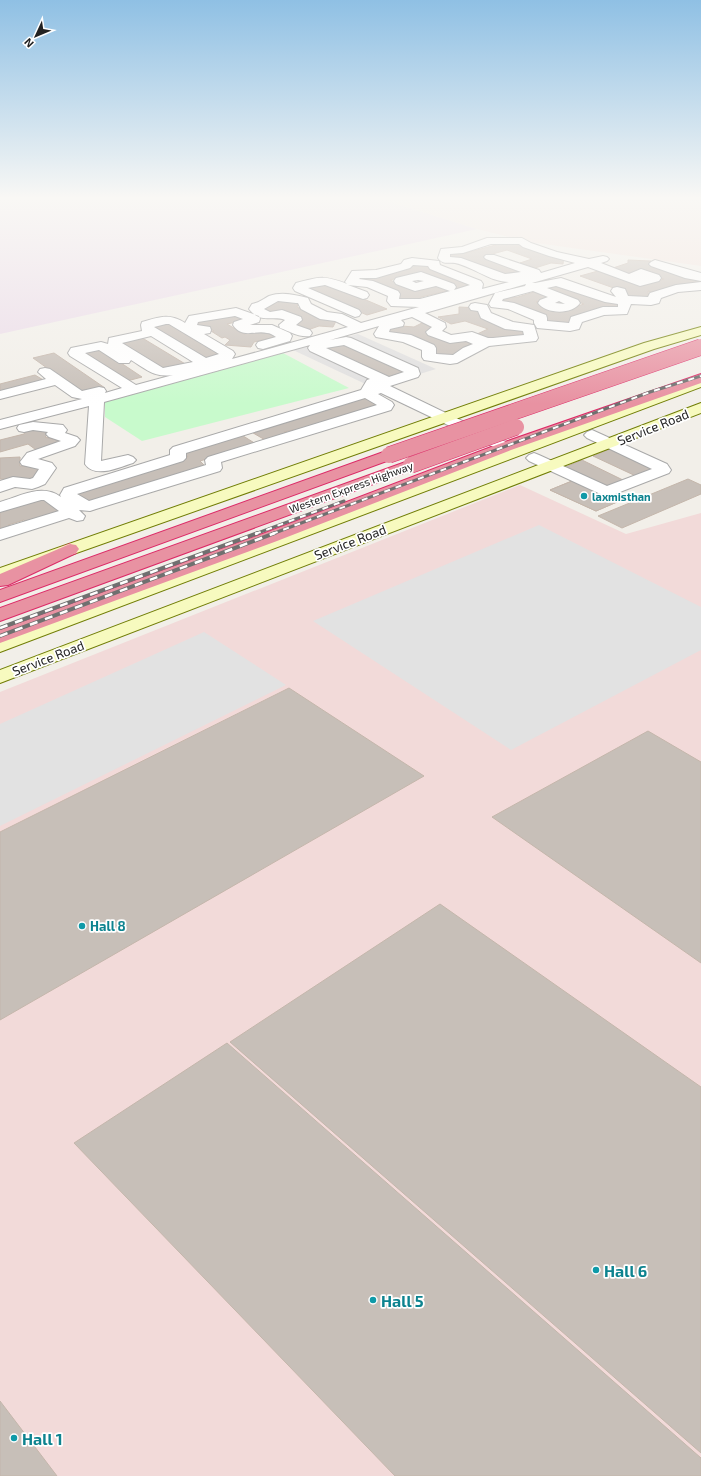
<svg xmlns="http://www.w3.org/2000/svg" width="701" height="1476" viewBox="0 0 701 1476" font-family="'Exo 2',sans-serif">
  <style>
    .residential { fill: #e0dfdf }
    .commercial { fill: #f2dad9 }
    .industrial { fill: #ebdbe8 }
    .military { fill: #f3e3dd }
    .park { fill: #c8facc }
    .parking { fill: #e2e2e2 }
    .building { fill: #c7bfb8; stroke: #c4b6ab }
    .lines { fill: none; stroke-linecap: round; stroke-linejoin: round }
    .street-casing { stroke: #a9a9a9; stroke-width: 2 }
    .secondary-casing { stroke: #707d05; stroke-width: 2 }
    .highway-casing { stroke: #dc2a67; stroke-width: 2 }
    .street { fill: #fff; fill-rule: evenodd }
    .secondary { fill: #f7fabf; fill-rule: evenodd }
    .highway { fill: #e892a2; fill-rule: evenodd }
    .rail-far1-casing { stroke: #707070; stroke-width: 3 }
    .rail-casing { stroke: #707070; stroke-width: 4 }
    .rail-far1 { stroke: #fff; stroke-width: 2; stroke-dasharray: 6; stroke-linecap: butt }
    .rail { stroke: #fff; stroke-width: 2.5; stroke-dasharray: 8; stroke-linecap: butt }
    .highway-bridge-casing { stroke: #dc2a67; stroke-width: 17; stroke-linecap: butt }
    .highway-bridge { stroke: #e892a2; stroke-width: 16 }
    .culture-dot { fill: #0f9aa8; stroke: #fff; stroke-width: 1.5 }
    .labels { text-anchor: middle; dominant-baseline: central; stroke-width: 3.5; stroke-linejoin: round; paint-order: stroke }
    .far-street-label { font-size: 11px; fill: #222; stroke: #fff }
    .far-culture-label { font-size: 11px; font-weight: bold; fill: #0d838f; stroke: #fff; text-anchor: start }
    .street-label { font-size: 13px; fill: #222; stroke: #fff }
    .culture-label { font-size: 13px; font-weight: bold; fill: #0d838f; stroke: #fff; text-anchor: start }
    .near-culture-label { font-size: 16px; font-weight: bold; fill: #0d838f; stroke: #fff; text-anchor: start }
  </style>
  <rect width="100%" height="100%" fill="#f2efe9"/>
  <!-- residential -->
  <path class="residential" d="M358 334 436 369 374 388 293 350Z"/>
  <!-- commercial -->
  <path class="commercial" d="M520 485 626 534 701 513V1476H0V692Z"/>
  <!-- industrial -->
  <path class="industrial" d="M0 198H378L477 229 0 334Z"/>
  <!-- military -->
  <path class="military" d="M378 198H701V266L529 242 477 229Z"/>
  <!-- park -->
  <path class="park" d="M283 353 349 388 142 441 105 417V402Z"/>
  <!-- parking -->
  <g class="parking">
    <path d="M539 525 701 607V650L511 750 313 621Z"/>
    <path d="M204 632 286 685 0 826V724Z"/>
  </g>
  <!-- building -->
  <g class="building">
    <path d="M520 241 564 256 563 264 551 263 535 268 520 263 532 259 507 250 485 256 523 271 505 276 449 259 450 252 466 253 499 244Z"/>
    <path d="M628 260 651 261V266L656 265 699 277V285L655 293 648 291 649 299H626L625 292 580 276 598 271 641 286 664 279 640 271 627 274 610 269 628 263Z"/>
    <path d="M411 262 431 263 430 269 432 268 473 284 456 289 418 273 390 280 414 290 435 285 447 291 421 297 420 301H397L371 283 356 282 358 275Z"/>
    <path d="M324 282 387 309 367 315 303 287Z"/>
    <path d="M561 283 621 302V310L604 309 570 320 569 325 544 324 498 304 501 297H518L537 291 553 297 536 302 559 312 584 304 542 289Z"/>
    <path d="M278 300 300 301 297 307 319 318 337 319 333 327 319 326 302 332 287 324 302 320 282 312 270 315 258 309 273 305Z"/>
    <path d="M459 307 480 308 508 327 525 328 524 337 507 336 491 341 475 335 488 329 465 321 451 324 438 317 459 314Z"/>
    <path d="M238 313 250 319 227 324 244 334 265 329 279 336 254 342 251 347 225 345 230 340 225 337 222 338 211 331H214L208 327H192L197 319Z"/>
    <path d="M426 321 437 327 450 342 466 338 480 345 455 357 433 355 407 336 385 334 389 325 414 327Z"/>
    <path d="M168 322 223 354 204 359 149 326Z"/>
    <path d="M139 336 187 365 164 371 117 342Z"/>
    <path d="M343 342 407 373 384 379 319 347Z"/>
    <path d="M97 347 142 377 127 381 79 351Z"/>
    <path d="M54 353 105 388 82 393 33 358Z"/>
    <path d="M35 375 45 381 0 393V384Z"/>
    <path d="M362 396 382 407 357 415 353 412 333 418 337 420 296 431 293 430 284 432 287 434 267 441 248 430Z"/>
    <path d="M28 428 54 429 45 437 65 442 39 452 28 444 0 452V440L24 434Z"/>
    <path d="M240 434 256 444 200 461 206 467 89 504 72 493 188 457 183 451Z"/>
    <path d="M610 449 655 469 638 477 593 456Z"/>
    <path d="M20 457V466L44 467 36 481 0 479V458Z"/>
    <path d="M582 460 627 482 606 490 561 469Z"/>
    <path d="M688 479 701 485V494L622 528 598 516Z"/>
    <path d="M572 481 617 502 596 511 550 490Z"/>
    <path d="M572 481 617 502 596 511 550 490Z"/>
    <path d="M45 497 62 511 26 522 24 520 8 525 10 527 0 530V511Z"/>
    <path d="M289 688 424 776 0 1020V832Z"/>
    <path d="M648 731 701 762V963L492 817Z"/>
    <path d="M440 904 701 1087V1453L230 1042Z"/>
    <path d="M227 1043 701 1458V1476H395L74 1143Z"/>
    <path d="M0 1401 57 1476H0Z"/>
  </g>
  <g class="lines">
    <!-- street casing -->
    <g class="street-casing">
      <g id="street">
        <path d="M487 238H522L531 243 557 252 589 259 603 256 607 257 609 259 607 261 601 263 629 274 641 269 659 275 661 278 659 281 640 286 588 267 532 283H535L561 278 616 297 611 291 613 288 617 287 625 289 628 296 648 297 650 293 676 285 701 282V290L678 292 661 298 659 303 651 305 631 304 627 314 604 315 582 322 579 329 570 331 537 328 534 323V320L508 309 491 307 489 304 495 293 525 286 526 284 425 313 445 323 446 327 442 331 451 335 472 332 488 338H493L524 335 523 331 505 329 481 318 478 311 471 310 469 307 471 304 475 303 487 305 491 313 513 322 534 325 538 338 536 341 489 346 457 363 450 364 424 360 422 357V350L403 342 376 337 374 334 379 326 330 340 346 337 351 338 418 368 420 374 418 377 390 386 510 444 513 447 510 450 505 452 500 450 381 393 378 394 392 402 394 405 391 410 221 462 222 468 220 471 96 509 90 511 79 510 85 516 83 520 77 521 69 518 0 540V529L59 511 44 500H41L0 512V502C21 496 42 483 61 497L60 495 64 488 170 455V450L173 447 361 390 367 380 370 379 310 351 308 348 310 345 104 402 101 461 128 455 133 457 136 460 133 463C120 467 95 479 85 464L89 406 0 429V420L82 399 72 397 55 385 0 399V391L46 379 38 372 40 369 45 368 50 369 82 391 99 387 104 388 106 391 105 393 122 388 70 356 68 353 71 348 101 342 108 344 109 338 142 331 141 325 142 322C160 317 169 313 185 323L189 316 236 308 259 316 260 319 259 322 250 325H272L290 333 292 336 290 341 263 349 258 348 256 345 258 342 276 337C273 335 270 333 267 333 255 330 242 339 233 325L234 322 243 319 235 316 198 322 197 325 210 327 211 330 210 333 204 334 233 351 235 354 232 359 348 327 335 321 320 319 301 309 298 303H296L278 301 264 309 270 312 282 310 301 317 302 320 296 325 310 330 312 333 310 336C300 338 289 331 280 328L279 325 285 320C274 315 260 324 249 309L252 304C259 303 263 299 269 296 282 291 296 295 308 298L311 304 327 312 342 314 361 323 419 307 391 306 387 301 388 296 367 287 348 285 367 292 369 295 367 298 363 299 325 285 308 288 359 310 361 313 359 316 355 317 295 291 293 288 296 283C320 277 323 275 347 284L345 282 352 271 376 270 401 264 404 260 412 258 439 261 440 265 481 281 483 284 482 289 509 282C490 282 474 267 455 263 448 262 443 265 438 258L441 249 462 247ZM491 244H519L523 247 549 256 575 263 541 273 539 270 494 255H486L484 257 486 259 521 272 505 274 461 258 450 257V254L463 253ZM413 265 428 266 430 269 470 285 454 290 456 287 454 284 421 272 396 278 394 281 396 284 415 291 436 286 450 291 454 290 420 299H399L400 294 398 291 373 281 359 279 360 278H376L410 268ZM418 280 424 281 416 283 412 281ZM556 286 605 302 618 304V307H603L571 317 569 323 547 321V318L546 315 514 303 502 301 503 299 533 291 548 297 540 300 538 303C546 314 572 315 580 303L578 300 547 288ZM559 301 565 304 555 303ZM412 317 432 327 426 332 428 335 450 343 466 341 473 344 463 348 453 355 436 354V348L434 345 411 335 389 332 390 329 403 326 404 323 401 320ZM166 324H169L219 354 206 358 154 327ZM151 336 193 362 163 368 122 343ZM344 345 404 372 389 377 326 348ZM99 350 119 363H129L131 360C146 369 154 378 173 375L136 385 85 353ZM365 398 377 405 208 457 205 460 206 465 89 501 77 494 183 461 186 458V453Z"/>
        <path d="M655 260 701 273V281L685 278 651 266 649 264 651 262Z"/>
        <path d="M33 422 63 425 67 430 65 433 77 437 80 440 75 446 38 459 52 463 56 468 45 484 38 487 32 489 15 487 0 492V481L13 477 30 479 33 478 39 469 22 465 20 462 27 453 61 441 49 437 46 434 48 432 33 430 24 432 19 431 17 428 19 425Z"/>
        <path d="M592 430 667 464 671 470 669 473 607 497 529 461 526 458 529 455 534 453 539 455 607 486 652 469 587 438 584 435 587 432Z"/>
      </g>
    </g>
    <!-- secondary casing -->
    <g class="secondary-casing">
      <g id="secondary">
        <path d="M701 327V335L654 349 0 580V568L644 343Z"/>
        <path d="M701 378V387L0 652V639Z"/>
        <path d="M701 403V413L0 683V670Z"/>
      </g>
    </g>
    <!-- highway casing -->
    <g class="highway-casing">
      <g id="highway">
        <path d="M701 374V383L511 450 277 541 0 643V630L265 533 499 444Z"/>
        <path d="M389 450 395 452 397 455 395 458 0 602V590Z"/>
        <path d="M411 460 417 462 419 465 417 468 0 621V608Z"/>
        <path d="M70 544 76 545 79 549 76 553 8 585 0 586V574Z"/>
      </g>
    </g>
    <!-- street -->
    <use href="#street" class="street"/>
    <!-- secondary -->
    <use href="#secondary" class="secondary"/>
    <!-- highway -->
    <use href="#highway" class="highway"/>
    <!-- rail-far1 casing -->
    <g class="rail-far1-casing">
      <g id="rail-far1">
        <path d="M255 534 344 501"/>
        <path d="M272 534 650 392 701 376"/>
      </g>
    </g>
    <!-- rail casing -->
    <g class="rail-casing">
      <g id="rail">
        <path d="M0 628 258 533"/>
        <path d="M0 636 275 533"/>
      </g>
    </g>
    <!-- rail-far1 -->
    <use href="#rail-far1" class="rail-far1"/>
    <!-- rail -->
    <use href="#rail" class="rail"/>
    <!-- highway-bridge casing -->
    <g class="highway-bridge-casing">
      <g id="highway-bridge">
        <path d="M389 455 701 347"/>
        <path d="M411 465 516 427"/>
      </g>
    </g>
    <!-- highway-bridge -->
    <use href="#highway-bridge" class="highway-bridge"/>
  </g>
  <!-- sky -->
  <linearGradient id="sky" x2="0" y2="1"><stop stop-color="#8fc0e4"/><stop offset="0.49" stop-color="#f9f8f5"/><stop offset="1" stop-color="#f9f8f5" stop-opacity="0"/></linearGradient>
  <rect width="701" height="404" fill="url(#sky)"/>
  <!-- markers -->
  <g class="culture-dot">
    <circle cx="584" cy="496" r="4"/>
    <circle cx="82" cy="926" r="4"/>
    <circle cx="596" cy="1270" r="4"/>
    <circle cx="373" cy="1300" r="4"/>
    <circle cx="14" cy="1438" r="4"/>
  </g>
  <g class="labels">
    <!-- far-street labels -->
    <g class="far-street-label">
      <text transform="translate(351 487) rotate(-20)">Western Express Highway</text>
    </g>
    <!-- far-culture labels -->
    <g class="far-culture-label">
      <text x="592" y="496">laxmisthan</text>
    </g>
    <!-- street labels -->
    <g class="street-label">
      <text transform="translate(653 427) rotate(-22)">Service Road</text>
      <text transform="translate(350 542) rotate(-21)">Service Road</text>
      <text transform="translate(48 658) rotate(-21)">Service Road</text>
    </g>
    <!-- culture labels -->
    <g class="culture-label">
      <text x="90" y="926">Hall 8</text>
    </g>
    <!-- near-culture labels -->
    <g class="near-culture-label">
      <text x="604" y="1270">Hall 6</text>
      <text x="381" y="1300">Hall 5</text>
      <text x="22" y="1438">Hall 1</text>
    </g>
  </g>
  <!-- north arrow -->
  <g transform="translate(36 36) rotate(226)" stroke="#ffffff" stroke-width="3" paint-order="stroke">
  <path d="M0-3L7 15L0 10L-7 15Z" fill="#222222"/>
  <text y="-6" font-size="11" font-weight="bold" text-anchor="middle" fill="#222222">N</text>
  </g>
</svg>
